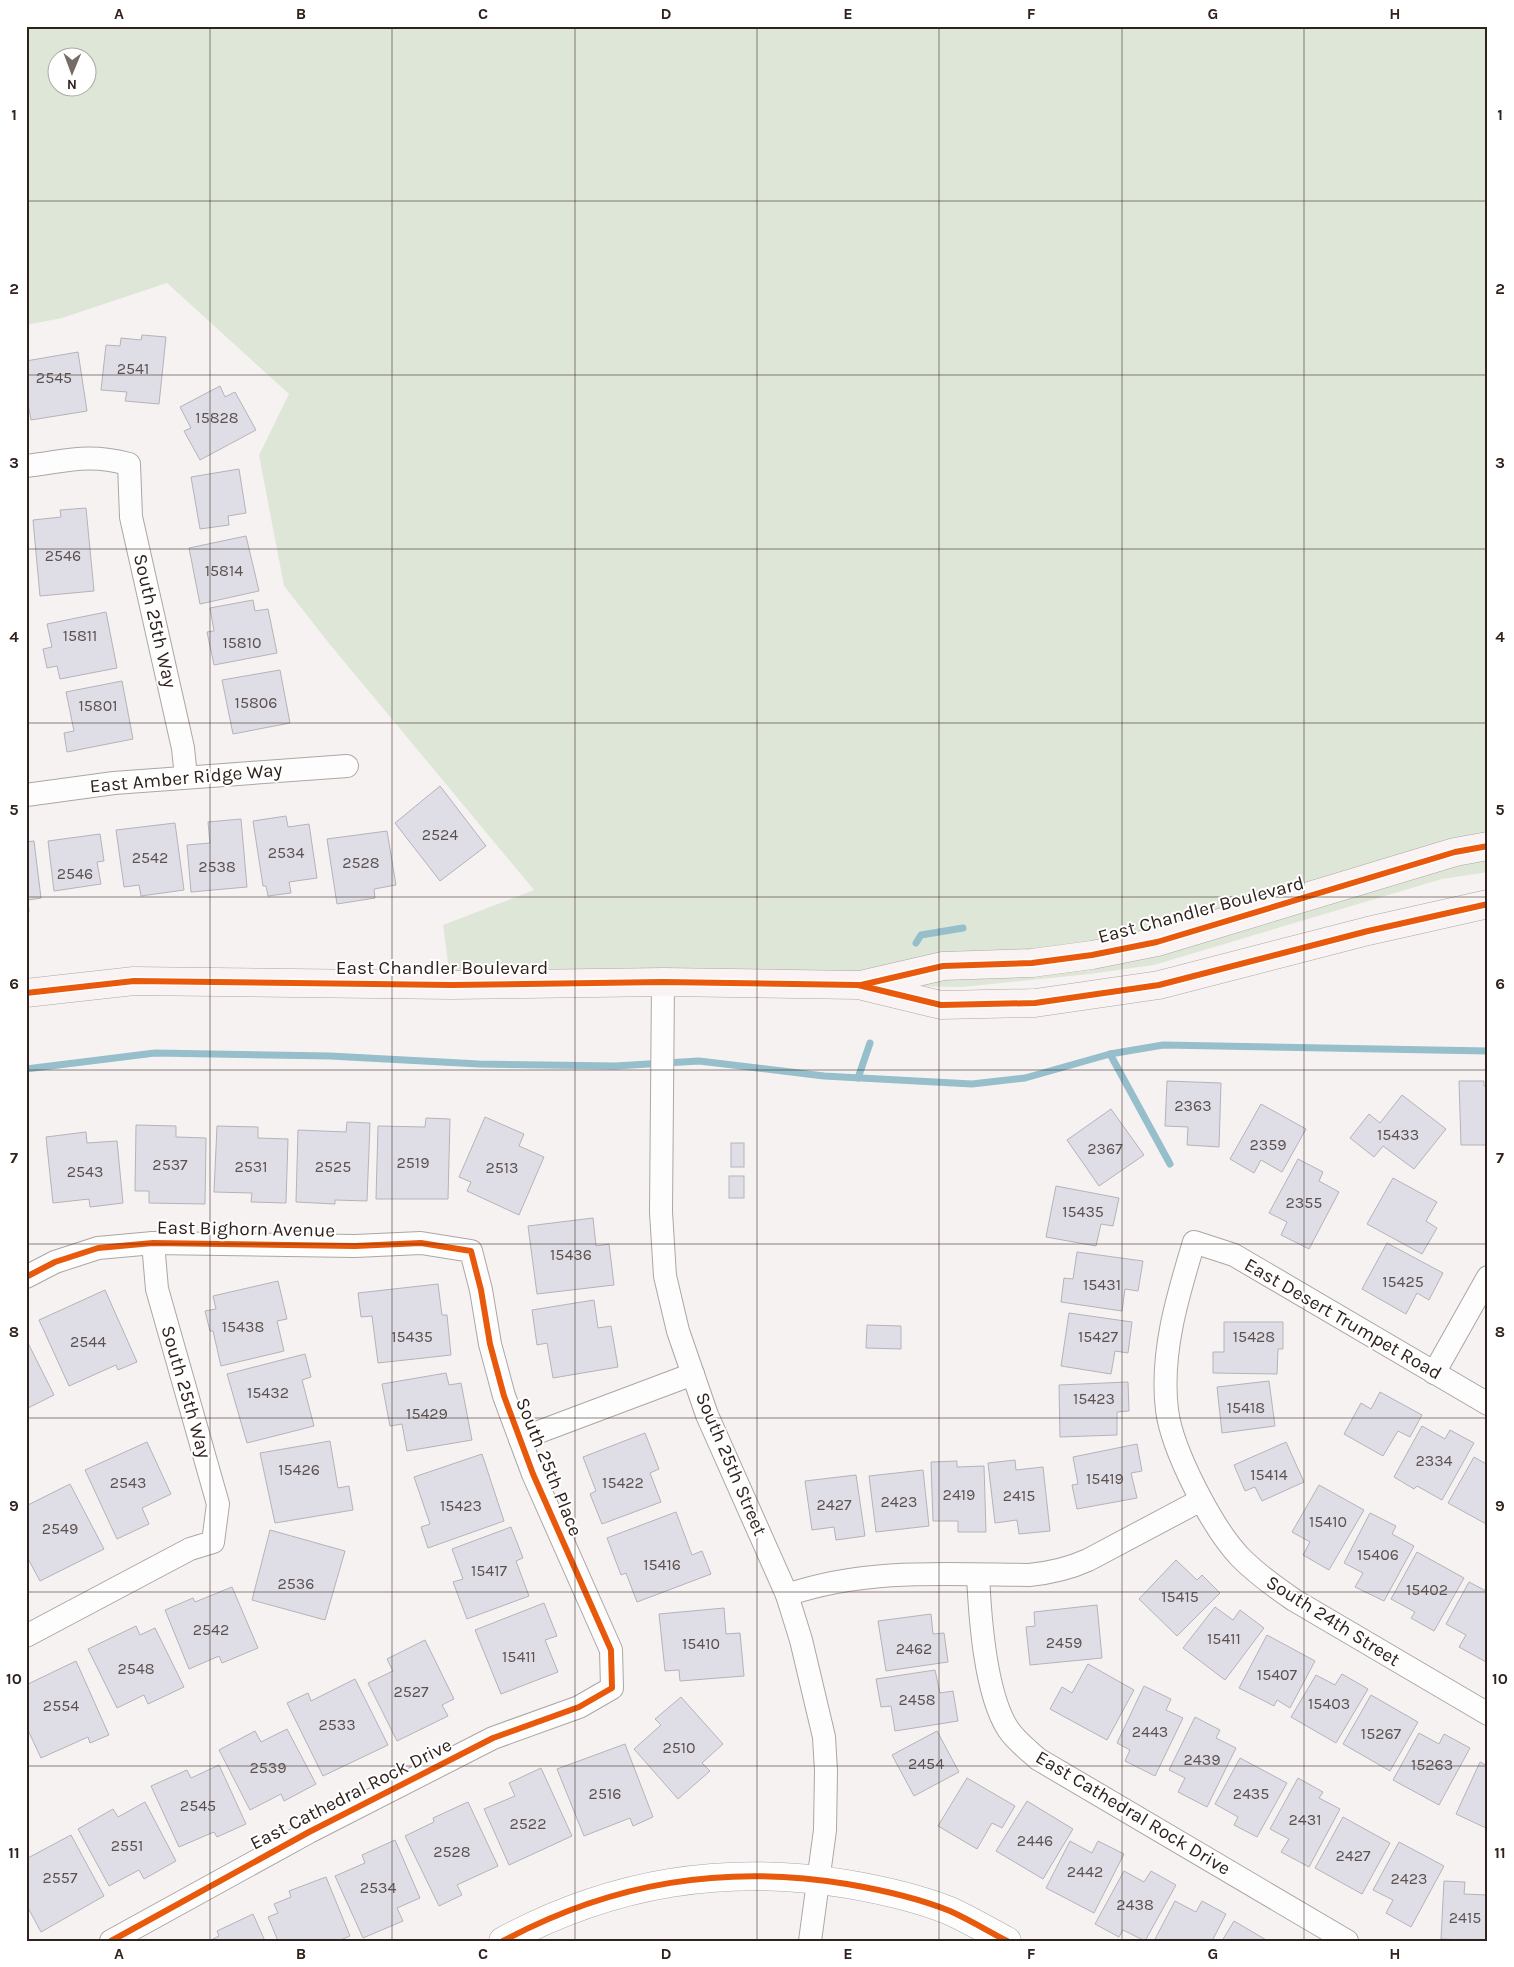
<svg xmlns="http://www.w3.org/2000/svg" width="1514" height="1967" viewBox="0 0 1514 1967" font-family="Karla,sans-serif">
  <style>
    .green { fill: #dee7d7; fill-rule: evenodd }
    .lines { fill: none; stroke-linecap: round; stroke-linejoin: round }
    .stream { stroke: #96becb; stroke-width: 7 }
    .building { fill: #dfdee7; stroke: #b5b3b9 }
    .minor-casing { stroke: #ada6a2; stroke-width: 24 }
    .tertiary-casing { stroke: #ada6a2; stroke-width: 29 }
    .secondary-casing { stroke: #ada6a2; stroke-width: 29 }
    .minor { stroke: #fefdfd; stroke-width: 22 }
    .tertiary { stroke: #fefdfd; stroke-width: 28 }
    .secondary { stroke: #f9f4f3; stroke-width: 28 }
    .cycleway-casing { stroke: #fff; stroke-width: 9 }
    .cycleway { stroke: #e8590c; stroke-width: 6 }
    .grid { fill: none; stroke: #30221c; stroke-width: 1; stroke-opacity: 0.55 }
    .labels { text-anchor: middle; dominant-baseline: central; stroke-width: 4; stroke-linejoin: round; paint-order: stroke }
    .number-label { font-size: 16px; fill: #5c514f }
    .street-label { font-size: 19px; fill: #30221c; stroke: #fff }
    .neatline { fill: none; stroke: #30221c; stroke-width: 2 }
    .grid-label { font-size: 16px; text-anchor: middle; font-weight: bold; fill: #30221c }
  </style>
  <rect width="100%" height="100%" fill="#f6f2f1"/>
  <!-- green -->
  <path class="green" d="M26 26H1488V872L1442 879 1154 965 1090 974 963 987 663 982 451 985 443 925 534 890 332 647 284 586 259 455 289 394 167 283 62 318 26 325ZM58 58H88V88H58Z"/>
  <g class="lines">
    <!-- stream -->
    <g class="stream">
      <path d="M916 943 921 935 963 928"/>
      <path d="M1110 1054 1170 1164"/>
      <path d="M26 1069 155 1053 330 1056 479 1064 615 1066 699 1061 824 1076 972 1084 1025 1078 1110 1054 1163 1045 1488 1051"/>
      <path d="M858 1078 870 1043"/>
    </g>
  </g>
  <!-- building -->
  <g class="building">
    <path d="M142 335 166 337 159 404 125 401 127 392 101 390 106 345 120 346 121 338 141 340Z"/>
    <path d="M78 352 87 411 31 420 26 393V361Z"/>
    <path d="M220 386 225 397 235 392 256 430 200 460 184 431 191 428 180 407Z"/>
    <path d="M239 469 246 513 228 516 229 525 200 529 191 477Z"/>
    <path d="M86 508 94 591 40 596 33 520 61 517 60 510Z"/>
    <path d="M246 536 259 591 200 604 189 548Z"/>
    <path d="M253 600 255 611 268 609 277 653 214 665 207 632 214 631 210 608Z"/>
    <path d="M106 612 117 668 60 679 57 666 47 668 43 649 52 647 47 624Z"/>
    <path d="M280 670 290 723 233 734 222 680Z"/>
    <path d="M122 681 133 739 67 752 64 733 74 731 66 692Z"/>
    <path d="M440 786 486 846 440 881 395 823Z"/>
    <path d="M286 816 288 827 309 824 317 878 289 882 291 893 268 896 266 886H263L253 821Z"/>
    <path d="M241 819 247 887 191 892 187 845 210 843 208 822Z"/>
    <path d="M175 823 184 890 141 896 139 885 124 887 116 830Z"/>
    <path d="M387 831 396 885 374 889 375 898 337 904 327 839Z"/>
    <path d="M100 834 104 861 97 862 101 884 54 891 48 841Z"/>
    <path d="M34 841 41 898 28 900 29 912H26V842Z"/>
    <path d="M1167 1081 1221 1083 1219 1147 1187 1145 1188 1127 1165 1126Z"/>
    <path d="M1459 1081H1484V1086H1488V1145H1461Z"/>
    <path d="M1402 1095 1446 1129 1414 1169 1383 1146 1374 1157 1350 1138 1369 1114 1380 1123Z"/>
    <path d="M1261 1104 1306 1129 1282 1172 1261 1160 1254 1173 1230 1159Z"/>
    <path d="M1111 1109 1144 1155 1099 1186 1067 1140Z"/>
    <path d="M485 1117 524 1134 519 1146 544 1157 519 1215 467 1191 471 1182 459 1177Z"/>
    <path d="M426 1118 450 1119 448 1199H376L378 1126 425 1127Z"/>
    <path d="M347 1122 370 1123 367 1201 335 1200V1204L296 1202 298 1130 346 1132Z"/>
    <path d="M136 1125 176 1126V1137L206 1138 205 1204 149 1203V1191H135Z"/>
    <path d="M217 1126 258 1127V1138L288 1139 286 1203 251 1202 252 1193 214 1192Z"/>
    <path d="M86 1132 87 1143 117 1141 123 1203 90 1207 89 1199 53 1203 46 1137Z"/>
    <rect x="731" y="1143" width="13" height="24"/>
    <path d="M1298 1159 1323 1172 1319 1181 1339 1192 1309 1249 1281 1235 1287 1222 1269 1213Z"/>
    <rect x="729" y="1176" width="15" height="22"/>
    <path d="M1393 1178 1437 1202 1426 1221 1437 1228 1422 1254 1367 1224Z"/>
    <path d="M1056 1186 1119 1198 1113 1226 1101 1224 1096 1246 1046 1237Z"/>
    <path d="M593 1218 596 1246 609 1244 614 1285 537 1294 528 1226Z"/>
    <path d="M1387 1243 1443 1273 1429 1300 1417 1293 1406 1314 1362 1289Z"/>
    <path d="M1077 1252 1143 1261 1138 1291 1125 1289 1122 1311 1061 1302 1064 1278 1073 1279Z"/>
    <path d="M278 1281 287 1319 277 1321 284 1351 221 1366 213 1331H210L205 1311 216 1309 213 1296Z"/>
    <path d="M438 1284 442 1315H447L451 1355 378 1363 372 1316 361 1317 358 1293Z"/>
    <path d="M105 1290 137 1362 118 1370 116 1365 69 1386 39 1320Z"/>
    <path d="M594 1300 598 1328 611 1326 618 1367 553 1378 547 1343 537 1345 532 1310Z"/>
    <path d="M1069 1313 1132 1322 1128 1353 1115 1351 1111 1374 1061 1366Z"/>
    <path d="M1224 1322H1283V1349H1278L1277 1374 1213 1373V1352H1224Z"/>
    <path d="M867 1325 901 1326V1349L866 1348Z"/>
    <path d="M26 1339 54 1395 26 1409Z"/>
    <path d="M305 1354 311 1377 302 1380 314 1426 247 1443 227 1374Z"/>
    <path d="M446 1373 449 1385 461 1383 472 1440 407 1451 402 1424 390 1426 382 1384Z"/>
    <path d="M1269 1381 1275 1426 1222 1433 1217 1387Z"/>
    <path d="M1128 1382 1129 1411 1117 1412V1435L1060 1437 1059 1385Z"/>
    <path d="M1380 1392 1422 1415 1410 1437 1398 1431 1383 1456 1344 1434 1361 1403 1371 1409Z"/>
    <path d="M1422 1426 1445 1439 1450 1430 1474 1443 1442 1500 1417 1486 1414 1489 1394 1477Z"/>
    <path d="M645 1433 659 1469 650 1473 661 1502 602 1524 590 1494 596 1491 583 1457Z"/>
    <path d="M330 1441 338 1488 349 1486 353 1510 275 1523 260 1453Z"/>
    <path d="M147 1442 171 1494 142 1508 149 1524 117 1539 85 1470Z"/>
    <path d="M1286 1442 1304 1482 1262 1501 1255 1487 1245 1491 1234 1465Z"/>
    <path d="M1137 1444 1142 1471 1131 1473 1137 1498 1077 1509 1072 1485 1078 1484 1073 1457Z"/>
    <path d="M482 1454 504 1521 428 1548 421 1527 430 1524 414 1477Z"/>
    <path d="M1474 1457 1488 1465V1525L1448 1503Z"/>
    <path d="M1015 1460 1016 1470 1043 1467 1050 1531 1019 1534 1017 1520 995 1523 988 1463Z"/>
    <path d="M957 1461V1467L984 1466 986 1532H958V1521H933L931 1462Z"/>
    <path d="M923 1470 929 1526 876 1532 869 1476Z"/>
    <path d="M856 1475 865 1536 836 1540 834 1527 812 1530 805 1481Z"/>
    <path d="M70 1484 104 1549 40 1581 26 1555V1506Z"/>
    <path d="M1319 1485 1364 1510 1329 1570 1303 1555 1310 1542 1292 1532Z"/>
    <path d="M676 1512 692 1555 702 1551 711 1574 637 1602 626 1573 621 1575 607 1538Z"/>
    <path d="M1370 1513 1396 1526 1392 1534 1414 1546 1384 1601 1355 1587 1363 1573 1344 1563Z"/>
    <path d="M511 1527 523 1558 516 1561 529 1596 467 1619 453 1582 463 1579 452 1549Z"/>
    <path d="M270 1530 345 1551 325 1620 252 1600Z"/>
    <path d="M1417 1552 1464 1578 1434 1631 1411 1618 1415 1612 1391 1599Z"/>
    <path d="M1176 1560 1197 1580 1202 1575 1220 1593 1177 1636 1139 1599Z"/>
    <path d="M1469 1582 1488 1592 1486 1662 1459 1647 1466 1635 1446 1624Z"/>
    <path d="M232 1587 258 1648 222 1663 219 1656 189 1669 165 1610 193 1598 195 1602Z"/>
    <path d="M544 1603 557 1636 545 1640 558 1672 501 1694 475 1630Z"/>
    <path d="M1097 1605 1102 1658 1030 1665 1026 1627 1035 1626 1034 1612Z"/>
    <path d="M1215 1607 1233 1620 1240 1610 1264 1628 1225 1680 1183 1648Z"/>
    <path d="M724 1608 726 1634 740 1633 744 1676 680 1681 679 1670 665 1671 659 1614Z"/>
    <path d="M931 1614 933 1634 944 1633 948 1662 886 1671 878 1621Z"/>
    <path d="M136 1626 140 1635 155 1628 184 1687 148 1704 144 1695 117 1708 88 1649Z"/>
    <path d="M1267 1635 1315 1661 1290 1708 1277 1700 1274 1706 1239 1688Z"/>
    <path d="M425 1640 454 1699 442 1705 448 1716 397 1741 368 1683 393 1671 387 1659Z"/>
    <path d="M76 1661 109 1735 90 1743 88 1737 41 1758 26 1726V1685Z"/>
    <path d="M1088 1664 1134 1690 1107 1740 1050 1709 1062 1687 1072 1693Z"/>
    <path d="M935 1670 940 1693 953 1691 958 1721 895 1731 891 1706 881 1707 876 1679Z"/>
    <path d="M1342 1674 1368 1689 1336 1743 1291 1717 1316 1675 1335 1685Z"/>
    <path d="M355 1679 388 1745 323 1776 287 1703 308 1693 311 1701Z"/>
    <path d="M1144 1686 1171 1699 1166 1710 1183 1718 1155 1776 1125 1761 1130 1750 1117 1743Z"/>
    <path d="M1371 1695 1418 1722 1390 1771 1343 1744Z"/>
    <path d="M681 1697 723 1744 702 1763 710 1771 678 1799 634 1749 661 1725 655 1719Z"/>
    <path d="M1195 1717 1220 1730 1216 1738 1236 1748 1207 1807 1178 1792 1185 1778 1169 1770Z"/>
    <path d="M287 1729 316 1784 284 1801 281 1794 250 1810 219 1750 255 1731 261 1742Z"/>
    <path d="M937 1731 959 1772 914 1796 892 1755Z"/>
    <path d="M1419 1733 1439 1744 1444 1734 1470 1748 1439 1805 1393 1780Z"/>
    <path d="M625 1744 653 1817 633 1826 630 1818 584 1836 557 1769Z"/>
    <path d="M1240 1758 1287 1783 1257 1837 1234 1825 1238 1817 1215 1804Z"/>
    <path d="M1480 1762 1488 1766V1829L1456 1814Z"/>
    <path d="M219 1765 246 1824 217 1837 214 1832 179 1847 151 1786 187 1770 191 1778Z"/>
    <path d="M541 1768 572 1836 509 1865 484 1809 515 1796 509 1783Z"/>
    <path d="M967 1778 1015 1806 1002 1828 992 1823 977 1849 938 1826Z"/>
    <path d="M1298 1778 1323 1792 1319 1798 1340 1809 1309 1867 1281 1852 1289 1839 1270 1829Z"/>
    <path d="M1027 1801 1073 1829 1043 1879 996 1851Z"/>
    <path d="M145 1802 176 1861 144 1879 139 1870 109 1886 78 1829 113 1809 118 1817Z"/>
    <path d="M468 1802 498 1866 457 1885 462 1895 439 1906 405 1836 434 1822 433 1818Z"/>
    <path d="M1343 1817 1390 1843 1362 1894 1315 1868Z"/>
    <path d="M71 1835 104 1896 41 1932 26 1904V1859Z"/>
    <path d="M395 1840 420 1898 397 1908 403 1921 363 1938 335 1876 365 1863 362 1855Z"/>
    <path d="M1070 1841 1092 1853 1098 1841 1124 1854 1094 1913 1046 1888Z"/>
    <path d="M1399 1842 1444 1866 1411 1927 1386 1913 1393 1900 1373 1890Z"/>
    <path d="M1124 1871 1144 1882 1151 1871 1176 1885 1145 1941 1123 1930 1119 1937 1095 1924Z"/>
    <path d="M326 1877 350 1936 338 1941H278L268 1917 278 1913 274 1904 291 1897 289 1891Z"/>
    <path d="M1444 1881 1465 1882 1464 1894 1488 1895V1941L1441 1939Z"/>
    <path d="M1175 1901 1196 1912 1202 1901 1226 1914 1212 1941H1154Z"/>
    <path d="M253 1914 265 1941H209L219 1936 217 1931Z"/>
    <path d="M1234 1921 1268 1941H1222Z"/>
  </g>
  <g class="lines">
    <!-- minor casing -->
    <g class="minor-casing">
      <g id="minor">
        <path d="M26 466C68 461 87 453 129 464L131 517 183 748 186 777"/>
        <path d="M26 795 114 783 347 766"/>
        <path d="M663 982 661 1212 665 1276 678 1331 707 1415 787 1595 801 1640 824 1737 826 1771 825 1830 810 1941"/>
        <path d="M26 1277 55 1262 98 1248 153 1243 355 1246 421 1243 471 1251 481 1290 490 1344 504 1396 533 1474 611 1650 612 1688 579 1707 493 1738 309 1832 111 1941"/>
        <path d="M1434 1373 1488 1277"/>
        <path d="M1488 1404 1234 1255 1194 1242C1178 1295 1160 1353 1167 1410 1172 1450 1212 1528 1241 1558 1257 1574 1275 1587 1294 1600L1488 1714"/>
        <path d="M520 1439 693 1374"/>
        <path d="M978 1575C980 1618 985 1693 1008 1729 1016 1741 1028 1750 1038 1759L1347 1941"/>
        <path d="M787 1595C865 1568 947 1574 1029 1575 1050 1573 1068 1569 1088 1560L1201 1500"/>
        <path d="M26 1636 190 1549 213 1542 218 1504 157 1289 153 1243"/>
      </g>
    </g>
    <!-- tertiary casing -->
    <g class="tertiary-casing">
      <path id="tertiary" d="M503 1941C613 1882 725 1864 847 1884 882 1890 918 1898 950 1911 970 1920 988 1931 1007 1941"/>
    </g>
    <!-- secondary casing -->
    <g class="secondary-casing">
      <g id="secondary">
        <path d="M865 984 943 966 1032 963 1092 955 1157 942 1455 852 1488 846"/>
        <path d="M26 993 134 981 451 985 663 982 858 985 941 1005 1035 1003 1159 985 1368 931 1488 904"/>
      </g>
    </g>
    <!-- minor -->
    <use href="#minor" class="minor"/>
    <!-- tertiary -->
    <use href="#tertiary" class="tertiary"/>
    <!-- secondary -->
    <use href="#secondary" class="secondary"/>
    <!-- cycleway casing -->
    <g class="cycleway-casing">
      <g id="cycleway">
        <path d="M861 985 943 966 1032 963 1092 955 1157 942 1455 852 1488 846"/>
        <path d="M26 993 134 981 451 985 663 982 858 985 941 1005 1035 1003 1159 985 1368 931 1488 904"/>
        <path d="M26 1277 55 1262 98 1248 153 1243 355 1246 421 1243 471 1251 481 1290 490 1344 504 1396 533 1474 611 1650 612 1688 579 1707 493 1738 309 1832 111 1941"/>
        <path d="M503 1941C613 1882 725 1864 847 1884 882 1890 918 1898 950 1911 970 1920 988 1931 1007 1941"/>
      </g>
    </g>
    <!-- cycleway -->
    <use href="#cycleway" class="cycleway"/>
  </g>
  <!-- grid -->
  <path class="grid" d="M210 26V1941M392 26V1941M575 26V1941M757 26V1941M939 26V1941M1122 26V1941M1304 26V1941M26 201H1488M26 375H1488M26 549H1488M26 723H1488M26 897H1488M26 1070H1488M26 1244H1488M26 1418H1488M26 1592H1488M26 1766H1488"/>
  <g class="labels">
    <!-- number labels -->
    <g class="number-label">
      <text x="133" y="368">2541</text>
      <text x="54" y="377">2545</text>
      <text x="217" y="417">15828</text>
      <text x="63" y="555">2546</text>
      <text x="224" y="570">15814</text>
      <text x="80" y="635">15811</text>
      <text x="242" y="642">15810</text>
      <text x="256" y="702">15806</text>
      <text x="98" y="705">15801</text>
      <text x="440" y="834">2524</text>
      <text x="286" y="852">2534</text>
      <text x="150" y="857">2542</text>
      <text x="361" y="862">2528</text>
      <text x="217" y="866">2538</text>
      <text x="75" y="873">2546</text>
      <text x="1193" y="1105">2363</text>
      <text x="1398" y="1134">15433</text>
      <text x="1268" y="1144">2359</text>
      <text x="1105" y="1148">2367</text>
      <text x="413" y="1162">2519</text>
      <text x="170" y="1164">2537</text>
      <text x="251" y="1166">2531</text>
      <text x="333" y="1166">2525</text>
      <text x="502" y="1167">2513</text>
      <text x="85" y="1171">2543</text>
      <text x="1304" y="1202">2355</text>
      <text x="1083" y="1211">15435</text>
      <text x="571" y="1254">15436</text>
      <text x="1403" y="1281">15425</text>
      <text x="1102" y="1284">15431</text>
      <text x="243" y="1326">15438</text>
      <text x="412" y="1336">15435</text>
      <text x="1098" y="1336">15427</text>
      <text x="1254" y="1336">15428</text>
      <text x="88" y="1341">2544</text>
      <text x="268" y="1392">15432</text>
      <text x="1094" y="1398">15423</text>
      <text x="1246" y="1407">15418</text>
      <text x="427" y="1413">15429</text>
      <text x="1434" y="1460">2334</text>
      <text x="299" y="1469">15426</text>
      <text x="1269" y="1474">15414</text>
      <text x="1105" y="1478">15419</text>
      <text x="128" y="1482">2543</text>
      <text x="623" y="1482">15422</text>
      <text x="959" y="1494">2419</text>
      <text x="1019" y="1495">2415</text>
      <text x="899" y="1501">2423</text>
      <text x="834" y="1504">2427</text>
      <text x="461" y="1505">15423</text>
      <text x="1328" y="1521">15410</text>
      <text x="60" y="1528">2549</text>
      <text x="1378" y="1554">15406</text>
      <text x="662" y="1564">15416</text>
      <text x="489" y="1570">15417</text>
      <text x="296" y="1583">2536</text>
      <text x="1427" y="1589">15402</text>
      <text x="1180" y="1596">15415</text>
      <text x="211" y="1629">2542</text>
      <text x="1224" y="1638">15411</text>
      <text x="1064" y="1642">2459</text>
      <text x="701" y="1643">15410</text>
      <text x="914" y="1648">2462</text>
      <text x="519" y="1656">15411</text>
      <text x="136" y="1668">2548</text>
      <text x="1277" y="1674">15407</text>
      <text x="411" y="1691">2527</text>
      <text x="917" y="1699">2458</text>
      <text x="1329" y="1703">15403</text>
      <text x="61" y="1705">2554</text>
      <text x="337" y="1724">2533</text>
      <text x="1150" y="1731">2443</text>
      <text x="1381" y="1733">15267</text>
      <text x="679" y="1747">2510</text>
      <text x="1202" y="1759">2439</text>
      <text x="926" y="1763">2454</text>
      <text x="1432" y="1764">15263</text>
      <text x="268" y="1767">2539</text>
      <text x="605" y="1793">2516</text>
      <text x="1251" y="1793">2435</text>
      <text x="198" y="1805">2545</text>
      <text x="1305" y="1819">2431</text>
      <text x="528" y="1823">2522</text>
      <text x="1035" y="1840">2446</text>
      <text x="127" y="1845">2551</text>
      <text x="452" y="1851">2528</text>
      <text x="1353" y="1855">2427</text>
      <text x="1085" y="1871">2442</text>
      <text x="60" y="1877">2557</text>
      <text x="1409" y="1878">2423</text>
      <text x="378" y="1887">2534</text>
      <text x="1135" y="1904">2438</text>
      <text x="1465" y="1917">2415</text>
    </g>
    <!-- street labels -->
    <g class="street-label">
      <text transform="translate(155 621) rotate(77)">South 25th Way</text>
      <text transform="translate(186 778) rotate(-5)">East Amber Ridge Way</text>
      <text transform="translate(1201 910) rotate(-15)">East Chandler Boulevard</text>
      <text x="442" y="968">East Chandler Boulevard</text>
      <text transform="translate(246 1229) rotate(1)">East Bighorn Avenue</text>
      <text transform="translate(1343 1319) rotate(30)">East Desert Trumpet Road</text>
      <text transform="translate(186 1392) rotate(74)">South 25th Way</text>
      <text transform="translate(731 1464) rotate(67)">South 25th Street</text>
      <text transform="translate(549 1467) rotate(68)">South 25th Place</text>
      <text transform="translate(1333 1621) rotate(32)">South 24th Street</text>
      <text transform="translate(351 1794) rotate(-27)">East Cathedral Rock Drive</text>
      <text transform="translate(1133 1813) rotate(31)">East Cathedral Rock Drive</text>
    </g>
  </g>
  <!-- border -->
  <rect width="1514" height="1967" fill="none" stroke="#ffffff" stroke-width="55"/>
  <!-- north arrow -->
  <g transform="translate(72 72) rotate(181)"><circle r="24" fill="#ffffff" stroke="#aca7a4"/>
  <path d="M0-4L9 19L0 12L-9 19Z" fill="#756b67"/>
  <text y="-8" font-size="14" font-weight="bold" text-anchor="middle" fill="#30221c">N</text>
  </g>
  <rect x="28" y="28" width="1458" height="1912" class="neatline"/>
  <g class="grid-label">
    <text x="119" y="19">A</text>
    <text x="301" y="19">B</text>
    <text x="483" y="19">C</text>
    <text x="666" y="19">D</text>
    <text x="848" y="19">E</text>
    <text x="1031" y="19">F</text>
    <text x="1213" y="19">G</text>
    <text x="1395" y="19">H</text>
    <text x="14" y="120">1</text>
    <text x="1500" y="120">1</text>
    <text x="14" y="294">2</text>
    <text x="1500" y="294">2</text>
    <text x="14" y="468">3</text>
    <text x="1500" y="468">3</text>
    <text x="14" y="642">4</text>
    <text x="1500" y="642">4</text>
    <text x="14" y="815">5</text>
    <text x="1500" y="815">5</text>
    <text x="14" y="989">6</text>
    <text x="1500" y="989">6</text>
    <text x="14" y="1163">7</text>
    <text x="1500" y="1163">7</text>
    <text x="14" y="1337">8</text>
    <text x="1500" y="1337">8</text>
    <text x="14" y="1511">9</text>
    <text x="1500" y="1511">9</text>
    <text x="14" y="1684">10</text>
    <text x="1500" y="1684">10</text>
    <text x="14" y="1858">11</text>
    <text x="1500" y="1858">11</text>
    <text x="119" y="1959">A</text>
    <text x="301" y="1959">B</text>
    <text x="483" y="1959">C</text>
    <text x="666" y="1959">D</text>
    <text x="848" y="1959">E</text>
    <text x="1031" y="1959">F</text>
    <text x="1213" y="1959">G</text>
    <text x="1395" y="1959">H</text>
  </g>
</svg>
